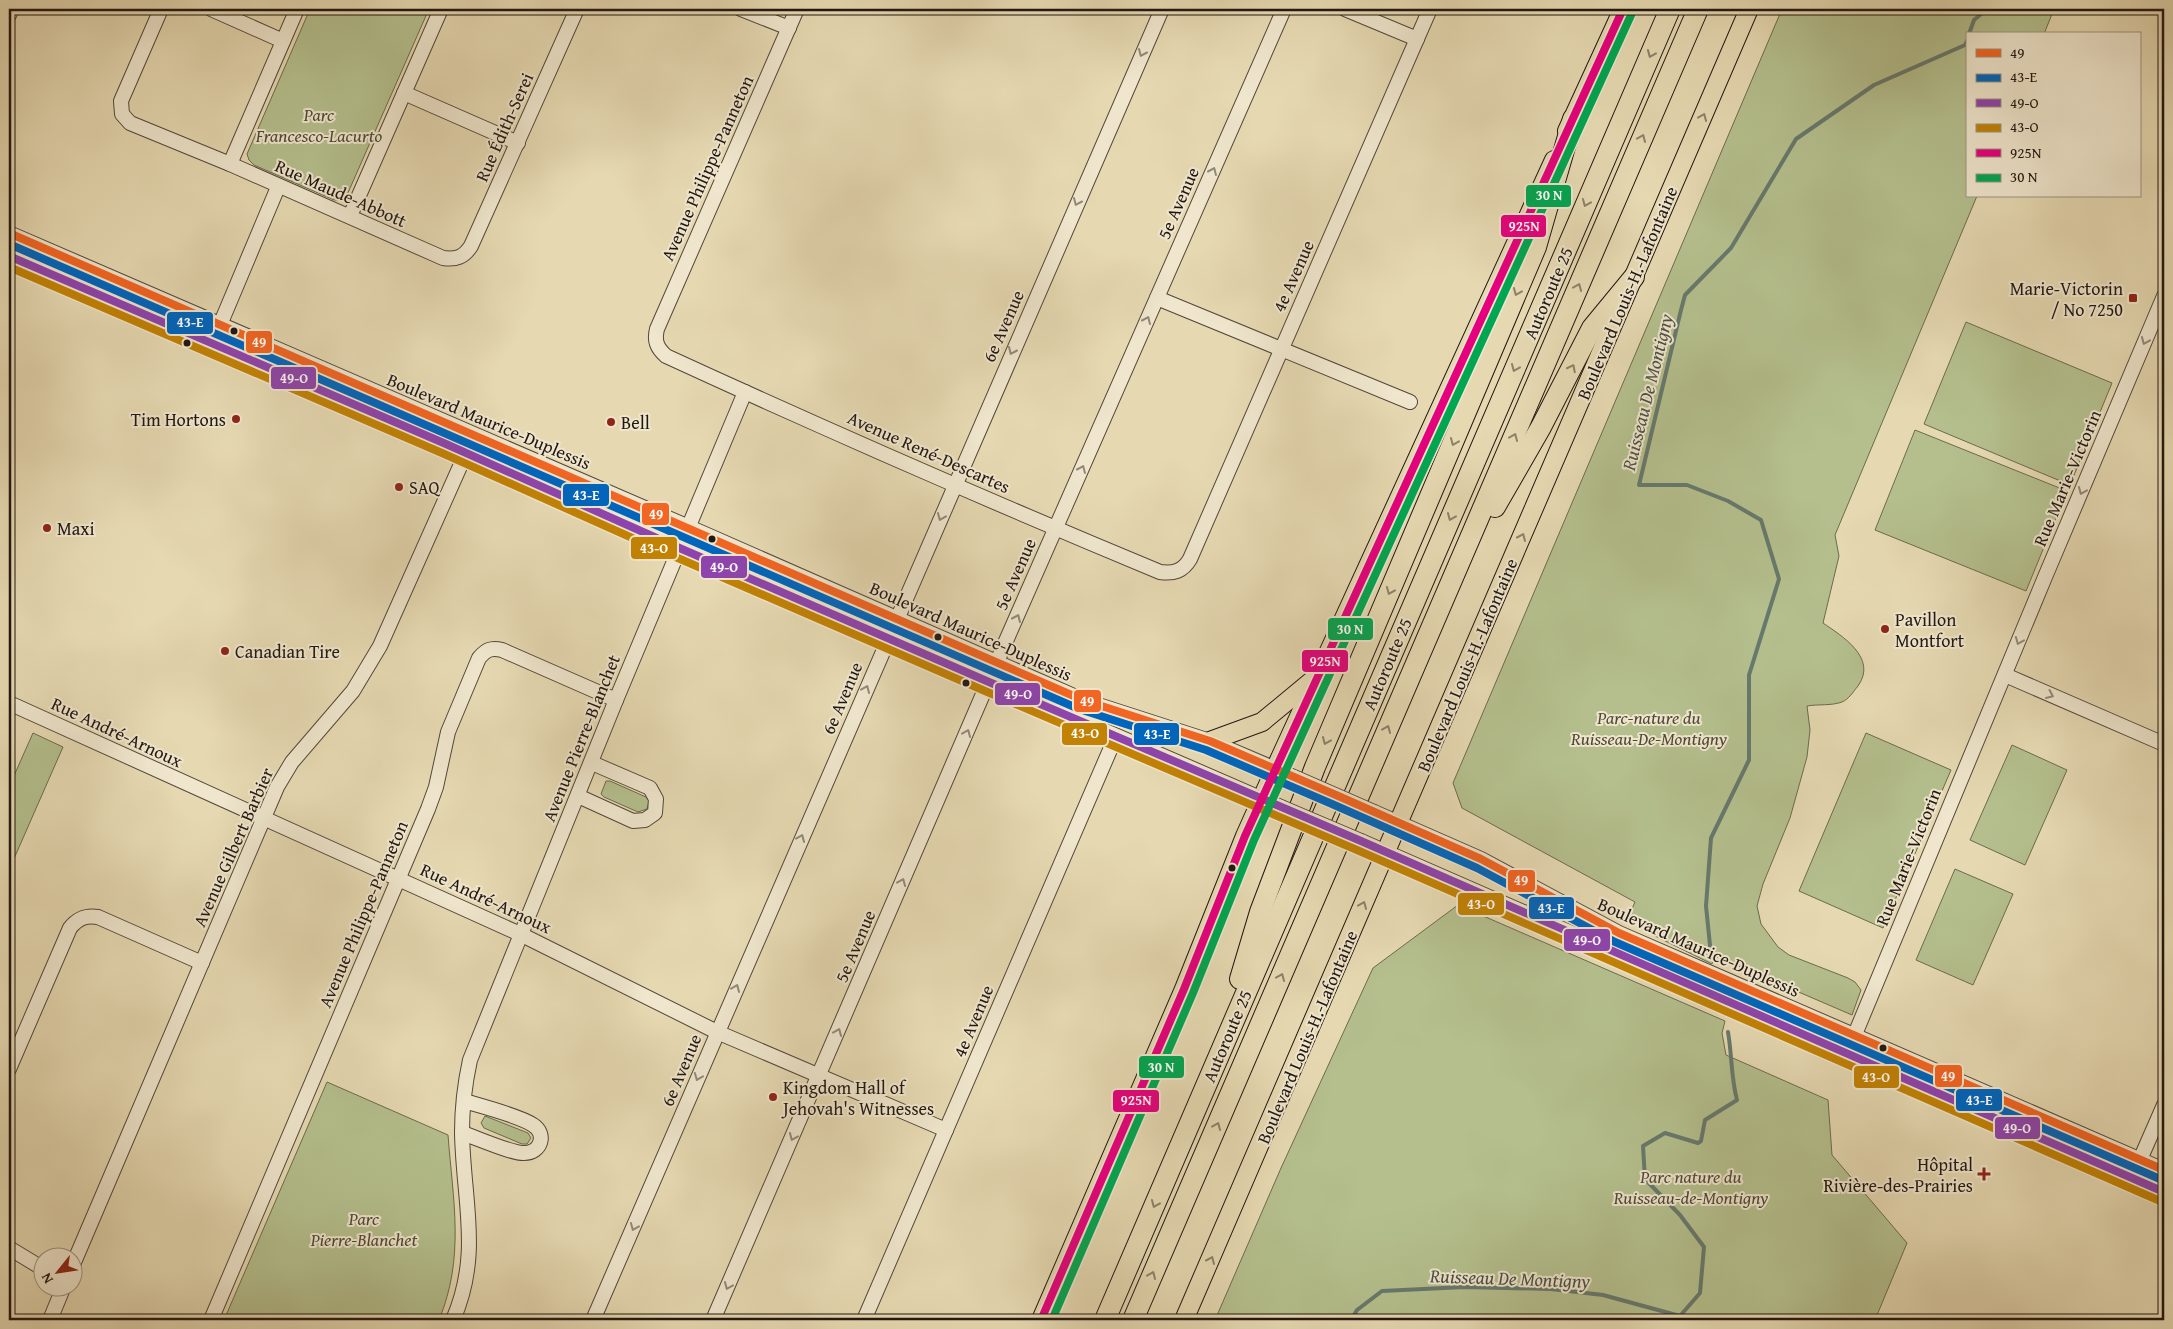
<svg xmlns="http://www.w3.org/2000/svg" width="2173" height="1329" viewBox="0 0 2173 1329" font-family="'Gentium Book Plus',serif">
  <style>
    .green { fill: #b4bf8d; stroke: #6a6b4f }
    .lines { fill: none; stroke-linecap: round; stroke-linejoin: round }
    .stream { stroke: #67796d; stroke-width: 4 }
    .minor-casing { stroke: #524839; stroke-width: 16 }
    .major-casing { stroke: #211711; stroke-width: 20 }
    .highway-casing { stroke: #211711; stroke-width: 22 }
    .minor { stroke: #efe6cd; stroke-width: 14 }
    .major { stroke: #e6d9b2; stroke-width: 18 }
    .highway { stroke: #e6d9b2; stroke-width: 20 }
    .minor-bridge-casing { stroke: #524839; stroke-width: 16; stroke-linecap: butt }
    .minor-bridge { stroke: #efe6cd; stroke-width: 14 }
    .bus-1-casing { stroke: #efe6cd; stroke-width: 11 }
    .bus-2-casing { stroke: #efe6cd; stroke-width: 11 }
    .bus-3-casing { stroke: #efe6cd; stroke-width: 11 }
    .bus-4-casing { stroke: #efe6cd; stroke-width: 11 }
    .bus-5-casing { stroke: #efe6cd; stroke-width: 11 }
    .bus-6-casing { stroke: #efe6cd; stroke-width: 11 }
    .bus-1 { stroke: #f26522; stroke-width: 8 }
    .bus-2 { stroke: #0065bd; stroke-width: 8 }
    .bus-3 { stroke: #8e44ad; stroke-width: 8 }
    .bus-4 { stroke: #c28204; stroke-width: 8 }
    .bus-5 { stroke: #e5007d; stroke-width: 8 }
    .bus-6 { stroke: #00a651; stroke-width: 8 }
    .oneway { stroke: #928978 }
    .oneway2 { stroke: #8d826a }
    .poi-dot { fill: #8f2418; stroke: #efe6cd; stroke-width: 2 }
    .bus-dot { fill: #211711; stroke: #efe6cd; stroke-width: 2 }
    .labels { text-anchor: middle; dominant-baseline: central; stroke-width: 4; stroke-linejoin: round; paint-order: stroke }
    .park-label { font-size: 18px; font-style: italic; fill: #4d4936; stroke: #efe6cd }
    .street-label { font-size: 18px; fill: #211711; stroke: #efe6cd }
    .poi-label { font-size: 18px; fill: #211711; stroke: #efe6cd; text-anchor: start }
    .water-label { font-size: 19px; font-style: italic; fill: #4a5047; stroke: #efe6cd }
    .line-badge { stroke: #efe6cd; stroke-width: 2 }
    .badge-label { font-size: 14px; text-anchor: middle; font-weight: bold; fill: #fff }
  </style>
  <rect width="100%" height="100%" fill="#e6d9b2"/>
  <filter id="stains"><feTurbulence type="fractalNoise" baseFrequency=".004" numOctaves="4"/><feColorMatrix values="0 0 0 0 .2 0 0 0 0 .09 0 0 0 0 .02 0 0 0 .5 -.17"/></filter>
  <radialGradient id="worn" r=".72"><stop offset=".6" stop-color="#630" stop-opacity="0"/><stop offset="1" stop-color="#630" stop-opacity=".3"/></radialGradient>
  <!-- green -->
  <g class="green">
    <path d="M310 9H429L347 195 339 200H334L254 165 249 160 247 154Z"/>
    <path d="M1782 9H2054L2044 34H1967V196H1977L1835 535 1839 556 1823 623C1842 636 1878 658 1858 686 1853 692 1849 699 1842 702 1831 706 1818 704 1807 706L1810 730 1807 757 1790 818 1763 884 1757 906 1761 924 1778 947 1789 955 1848 978 1855 982 1861 990 1852 1015 1715 956 1712 964 1653 935 1654 930 1628 918 1635 902 1462 808 1453 783Z"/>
    <path d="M1966 322 2112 383 2070 485 1924 424Z"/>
    <path d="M1915 430 2067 491 2026 591 1875 530Z"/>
    <path d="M33 733 63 747 9 870V787Z"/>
    <path d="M1866 733 1951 770 1883 928 1799 891Z"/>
    <path d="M2012 745 2067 770 2025 865 1970 840Z"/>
    <path d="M606 781H610L646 797 649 801 647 809 638 812 604 797 601 794Z"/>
    <path d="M1955 869 2013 894 1973 985 1916 960Z"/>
    <path d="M1458 905 1725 1021 1722 1033 1726 1055 1828 1100 1832 1155 1907 1243 1875 1320H1215L1281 1168 1373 968Z"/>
    <path d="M327 1082 448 1135C453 1201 465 1257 439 1320H224Z"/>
    <path d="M485 1116 528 1133 531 1138 527 1144H522L484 1128 481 1123Z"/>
  </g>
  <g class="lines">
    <!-- stream -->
    <g class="stream">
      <path d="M1969 34 1974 20 1987 9"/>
      <path d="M1711 955 1706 906 1711 838 1749 760V675L1779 579 1761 520 1728 501 1687 485H1639L1681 310 1685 295 1731 248 1796 139 1874 85 1965 45 1967 41"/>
      <path d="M1351 1320 1357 1310 1382 1291 1465 1287 1551 1289 1603 1295 1680 1316 1700 1293 1704 1247 1680 1215 1645 1179 1643 1146 1665 1133 1698 1143 1701 1141 1705 1120 1737 1100C1731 1078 1732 1055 1728 1032"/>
    </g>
    <!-- minor casing -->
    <g class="minor-casing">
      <g id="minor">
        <path d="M161 9 121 101 122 114 130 123 230 164 443 258C456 260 464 257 471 246L577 9"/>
        <path d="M211 9 283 41"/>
        <path d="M741 9 789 28"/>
        <path d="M797 9 657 329C654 341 657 348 666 356 829 431 994 503 1160 572 1174 574 1183 571 1190 559L1430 9"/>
        <path d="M1345 9 1417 39"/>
        <path d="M9 15 12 9"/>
        <path d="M404 93 518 143"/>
        <path d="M230 164 297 9"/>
        <path d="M350 216 441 9"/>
        <path d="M9 233 705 534 1083 700 1210 741 1294 777"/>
        <path d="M9 256 1281 807"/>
        <path d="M1157 298 1410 402"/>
        <path d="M212 344 278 187"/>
        <path d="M2005 675 2164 744"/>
        <path d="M9 703 520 934 717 1032 946 1130"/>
        <path d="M578 796 633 821 645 820 655 813 656 799 650 788 592 763"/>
        <path d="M1374 812 1481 859 1619 933 2164 1170"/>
        <path d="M1361 841 2164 1192"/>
        <path d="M1851 1044 2045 577 2164 296"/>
        <path d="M9 1069 70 928C78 918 86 915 98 917L202 963"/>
        <path d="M462 1133C475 1137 513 1154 524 1153 541 1153 547 1134 533 1125 520 1116 481 1106 464 1101"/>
        <path d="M2132 1178 2164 1105"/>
        <path d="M9 1248 42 1268"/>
        <path d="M72 1267 277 787 292 762 353 691 380 646 474 435"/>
        <path d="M50 1320 64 1286"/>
        <path d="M211 1320 428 809 436 787 448 732 479 658C486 650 491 647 502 650L616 700"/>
        <path d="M453 1320C482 1253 463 1201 462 1132 462 1108 465 1083 470 1060L616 700 745 392"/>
        <path d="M593 1320 1162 9"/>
        <path d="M713 1320 1002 650 1284 9"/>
        <path d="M864 1320 1116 736"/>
      </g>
    </g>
    <!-- major casing -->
    <g class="major-casing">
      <g id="major">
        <path d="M1567 131 1623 9"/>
        <path d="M1210 741 1262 722 1314 679"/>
        <path d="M1041 1320 1184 989 1245 836 1275 769 1554 160"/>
        <path d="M1184 1320 1749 9"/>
      </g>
    </g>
    <!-- highway casing -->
    <g class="highway-casing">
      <g id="highway">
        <path d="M1495 507 1541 427 1592 328 1634 277"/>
        <path d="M1240 979 1260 912 1315 767 1536 247 1573 119"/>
        <path d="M1105 1320 1670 9"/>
        <path d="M1133 1320 1698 9"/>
      </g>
    </g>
    <!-- minor -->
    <use href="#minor" class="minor"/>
    <!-- major -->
    <use href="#major" class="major"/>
    <!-- highway -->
    <use href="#highway" class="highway"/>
    <!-- minor-bridge casing -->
    <g class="minor-bridge-casing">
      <g id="minor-bridge">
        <path d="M1294 777 1374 812"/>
        <path d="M1281 807 1361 841"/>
      </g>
    </g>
    <!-- minor-bridge -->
    <use href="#minor-bridge" class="minor-bridge"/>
    <!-- bus-1 casing -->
    <g class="bus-1-casing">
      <path id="bus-1" d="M9 233 1083 700 1210 741 1336 795 1481 859 1619 933 2164 1170"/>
    </g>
    <!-- bus-2 casing -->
    <g class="bus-2-casing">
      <path id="bus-2" d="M9 244 1079 709 1206 750 1332 804 1477 868 1615 942 2160 1179"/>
    </g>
    <!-- bus-3 casing -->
    <g class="bus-3-casing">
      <path id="bus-3" d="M9 256 446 444 661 540 989 682 1361 841 2164 1192"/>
    </g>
    <!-- bus-4 casing -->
    <g class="bus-4-casing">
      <path id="bus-4" d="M9 267 442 453 657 549 985 691 1357 850 2160 1201"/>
    </g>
    <!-- bus-5 casing -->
    <g class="bus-5-casing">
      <path id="bus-5" d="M1041 1320 1184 989 1245 836 1623 9"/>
    </g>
    <!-- bus-6 casing -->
    <g class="bus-6-casing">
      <path id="bus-6" d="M1052 1320 1193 993 1254 840 1632 13"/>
    </g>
    <!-- bus-1 -->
    <use href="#bus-1" class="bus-1"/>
    <!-- bus-2 -->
    <use href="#bus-2" class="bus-2"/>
    <!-- bus-3 -->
    <use href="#bus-3" class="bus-3"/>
    <!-- bus-4 -->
    <use href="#bus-4" class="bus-4"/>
    <!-- bus-5 -->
    <use href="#bus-5" class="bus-5"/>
    <!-- bus-6 -->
    <use href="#bus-6" class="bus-6"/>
  </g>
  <!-- one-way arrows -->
  <defs><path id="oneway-chevron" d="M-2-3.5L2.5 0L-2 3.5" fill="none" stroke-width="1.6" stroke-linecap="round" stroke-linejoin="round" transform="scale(1.25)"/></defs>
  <g class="oneway">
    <use href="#oneway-chevron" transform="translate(1142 53) rotate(114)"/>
    <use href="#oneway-chevron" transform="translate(1213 171) rotate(-66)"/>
    <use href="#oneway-chevron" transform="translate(1077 202) rotate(114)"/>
    <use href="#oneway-chevron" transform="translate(1147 320) rotate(-66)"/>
    <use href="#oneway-chevron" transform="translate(2145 341) rotate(113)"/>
    <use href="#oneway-chevron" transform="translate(1012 351) rotate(114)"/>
    <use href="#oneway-chevron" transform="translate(1082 469) rotate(-66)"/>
    <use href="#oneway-chevron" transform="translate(2082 491) rotate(113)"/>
    <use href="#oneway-chevron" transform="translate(941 517) rotate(113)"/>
    <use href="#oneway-chevron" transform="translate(1017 618) rotate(-66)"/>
    <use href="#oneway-chevron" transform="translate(2019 641) rotate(112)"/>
    <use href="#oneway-chevron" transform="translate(866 689) rotate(-67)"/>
    <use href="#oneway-chevron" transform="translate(2050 695) rotate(24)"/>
    <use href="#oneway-chevron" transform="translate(967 733) rotate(-67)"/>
    <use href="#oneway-chevron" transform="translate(801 838) rotate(-67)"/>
    <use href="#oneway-chevron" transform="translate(902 882) rotate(-67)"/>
    <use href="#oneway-chevron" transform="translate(736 988) rotate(-67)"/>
    <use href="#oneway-chevron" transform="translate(838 1032) rotate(-67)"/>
    <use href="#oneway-chevron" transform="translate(698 1077) rotate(112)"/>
    <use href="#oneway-chevron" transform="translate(793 1137) rotate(113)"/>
    <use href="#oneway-chevron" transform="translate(634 1227) rotate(113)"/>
    <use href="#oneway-chevron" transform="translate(728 1286) rotate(113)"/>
  </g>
  <g class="oneway2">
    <use href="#oneway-chevron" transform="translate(1651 54) rotate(113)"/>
    <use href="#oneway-chevron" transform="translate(1703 117) rotate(-67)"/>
    <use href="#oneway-chevron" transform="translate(1642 138) rotate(-67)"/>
    <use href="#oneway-chevron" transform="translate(1586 203) rotate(113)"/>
    <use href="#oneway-chevron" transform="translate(1578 287) rotate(-67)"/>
    <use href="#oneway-chevron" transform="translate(1517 292) rotate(113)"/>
    <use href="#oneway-chevron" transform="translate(1515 368) rotate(113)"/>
    <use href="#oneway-chevron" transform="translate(1572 368) rotate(-63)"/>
    <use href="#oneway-chevron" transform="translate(1514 437) rotate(-67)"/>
    <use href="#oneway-chevron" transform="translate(1454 442) rotate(113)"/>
    <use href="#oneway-chevron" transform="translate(1451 517) rotate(113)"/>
    <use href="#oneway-chevron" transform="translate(1522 537) rotate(-66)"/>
    <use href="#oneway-chevron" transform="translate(1390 591) rotate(113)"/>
    <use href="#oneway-chevron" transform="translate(1387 729) rotate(-67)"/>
    <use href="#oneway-chevron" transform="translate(1326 741) rotate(113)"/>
    <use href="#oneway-chevron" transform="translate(1363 905) rotate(-67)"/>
    <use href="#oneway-chevron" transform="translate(1281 977) rotate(-67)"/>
    <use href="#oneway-chevron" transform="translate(1217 1126) rotate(-67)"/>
    <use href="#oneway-chevron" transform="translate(1155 1204) rotate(113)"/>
    <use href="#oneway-chevron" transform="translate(1211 1260) rotate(-66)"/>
    <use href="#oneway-chevron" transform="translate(1152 1275) rotate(-67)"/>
  </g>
  <!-- markers -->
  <g class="poi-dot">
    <rect x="2128" y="293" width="10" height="10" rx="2.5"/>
    <circle cx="236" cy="419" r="5"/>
    <circle cx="611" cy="422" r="5"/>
    <circle cx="399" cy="487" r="5"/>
    <circle cx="47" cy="528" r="5"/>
    <circle cx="1885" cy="629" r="5"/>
    <circle cx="225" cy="651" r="5"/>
    <circle cx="773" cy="1097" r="5"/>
    <path d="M1981.5 1166.5h5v5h5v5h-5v5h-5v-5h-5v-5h5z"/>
  </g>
  <g class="bus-dot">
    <circle cx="234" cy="331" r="4.5"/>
    <circle cx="187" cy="343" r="4.5"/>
    <circle cx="712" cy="539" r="4.5"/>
    <circle cx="938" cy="637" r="4.5"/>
    <circle cx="966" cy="683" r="4.5"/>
    <circle cx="1232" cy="868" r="4.5"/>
    <circle cx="1883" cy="1048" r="4.5"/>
  </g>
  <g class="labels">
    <!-- park labels -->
    <g class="park-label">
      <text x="319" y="114">Parc<tspan x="319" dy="21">Francesco-Lacurto</tspan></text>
      <text x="1649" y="717">Parc-nature du<tspan x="1649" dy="21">Ruisseau-De-Montigny</tspan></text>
      <text x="1691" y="1176">Parc nature du<tspan x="1691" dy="21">Ruisseau-de-Montigny</tspan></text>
      <text x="364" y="1218">Parc<tspan x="364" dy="21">Pierre-Blanchet</tspan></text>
    </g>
    <!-- street labels -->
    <g class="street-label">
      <text transform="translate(504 127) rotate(-66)">Rue Édith-Serei</text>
      <text transform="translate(707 168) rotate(-66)">Avenue Philippe-Panneton</text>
      <text transform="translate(341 193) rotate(24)">Rue Maude-Abbott</text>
      <text transform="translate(1178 203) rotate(-66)">5e Avenue</text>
      <text transform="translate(1293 276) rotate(-66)">4e Avenue</text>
      <text transform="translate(1548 293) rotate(-67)">Autoroute 25</text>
      <text transform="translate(1627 293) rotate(-67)">Boulevard Louis-H.-Lafontaine</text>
      <text transform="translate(1003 326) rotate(-66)">6e Avenue</text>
      <text transform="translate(489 421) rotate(23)">Boulevard Maurice-Duplessis</text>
      <text transform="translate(929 452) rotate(24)">Avenue René-Descartes</text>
      <text transform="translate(2067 478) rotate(-67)">Rue Marie-Victorin</text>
      <text transform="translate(1015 574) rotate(-66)">5e Avenue</text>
      <text transform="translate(971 631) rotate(24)">Boulevard Maurice-Duplessis</text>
      <text transform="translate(1387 664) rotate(-67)">Autoroute 25</text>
      <text transform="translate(1467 665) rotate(-67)">Boulevard Louis-H.-Lafontaine</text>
      <text transform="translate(842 698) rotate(-67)">6e Avenue</text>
      <text transform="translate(117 732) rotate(25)">Rue André-Arnoux</text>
      <text transform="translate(581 738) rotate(-68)">Avenue Pierre-Blanchet</text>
      <text transform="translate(233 847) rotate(-66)">Avenue Gilbert Barbier</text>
      <text transform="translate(1908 857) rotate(-68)">Rue Marie-Victorin</text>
      <text transform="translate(486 898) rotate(25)">Rue André-Arnoux</text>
      <text transform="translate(363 914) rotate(-67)">Avenue Philippe-Panneton</text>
      <text transform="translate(855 946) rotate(-67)">5e Avenue</text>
      <text transform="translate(1699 947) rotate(24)">Boulevard Maurice-Duplessis</text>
      <text transform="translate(973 1021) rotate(-67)">4e Avenue</text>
      <text transform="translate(1227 1036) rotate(-67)">Autoroute 25</text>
      <text transform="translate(1307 1037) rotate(-67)">Boulevard Louis-H.-Lafontaine</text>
      <text transform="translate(681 1070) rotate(-67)">6e Avenue</text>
    </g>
    <!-- poi labels -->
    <g class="poi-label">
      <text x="2123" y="288" text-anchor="end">Marie-Victorin<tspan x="2123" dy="21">/ No 7250</tspan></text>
      <text x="226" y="419" text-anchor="end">Tim Hortons</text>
      <text x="621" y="422">Bell</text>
      <text x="409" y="487">SAQ</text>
      <text x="57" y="528">Maxi</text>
      <text x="1895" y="619">Pavillon<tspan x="1895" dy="21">Montfort</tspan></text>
      <text x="235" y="651">Canadian Tire</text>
      <text x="783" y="1087">Kingdom Hall of<tspan x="783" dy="21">Jehovah's Witnesses</tspan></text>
      <text x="1973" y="1164" text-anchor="end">Hôpital<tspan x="1973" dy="21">Rivière-des-Prairies</tspan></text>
    </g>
    <!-- water labels -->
    <g class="water-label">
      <text transform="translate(1647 392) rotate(-76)">Ruisseau De Montigny</text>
      <text transform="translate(1510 1278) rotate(2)">Ruisseau De Montigny</text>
    </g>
  </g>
  <g class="line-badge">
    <rect x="1525" y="184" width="47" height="24" rx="5" fill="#00a651"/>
    <rect x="1500" y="214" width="47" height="24" rx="5" fill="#e5007d"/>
    <rect x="166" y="311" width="48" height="24" rx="5" fill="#0065bd"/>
    <rect x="245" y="330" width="28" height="24" rx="5" fill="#f26522"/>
    <rect x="270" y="366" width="47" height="24" rx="5" fill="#8e44ad"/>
    <rect x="562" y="483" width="48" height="24" rx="5" fill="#0065bd"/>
    <rect x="641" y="502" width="29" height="24" rx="5" fill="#f26522"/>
    <rect x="630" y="536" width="48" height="24" rx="5" fill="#c28204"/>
    <rect x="700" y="555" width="48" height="24" rx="5" fill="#8e44ad"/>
    <rect x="1327" y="617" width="47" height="24" rx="5" fill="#00a651"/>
    <rect x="1301" y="649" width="48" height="24" rx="5" fill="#e5007d"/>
    <rect x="994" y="682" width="47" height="24" rx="5" fill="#8e44ad"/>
    <rect x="1073" y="689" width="29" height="24" rx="5" fill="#f26522"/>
    <rect x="1061" y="722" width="47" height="24" rx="5" fill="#c28204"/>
    <rect x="1133" y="722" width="47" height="24" rx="5" fill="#0065bd"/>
    <rect x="1507" y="869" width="29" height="24" rx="5" fill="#f26522"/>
    <rect x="1457" y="892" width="48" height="24" rx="5" fill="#c28204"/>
    <rect x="1528" y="896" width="47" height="24" rx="5" fill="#0065bd"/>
    <rect x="1563" y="928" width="48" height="24" rx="5" fill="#8e44ad"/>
    <rect x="1138" y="1055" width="47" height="24" rx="5" fill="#00a651"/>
    <rect x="1934" y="1064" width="29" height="24" rx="5" fill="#f26522"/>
    <rect x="1853" y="1065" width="47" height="24" rx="5" fill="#c28204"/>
    <rect x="1955" y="1088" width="48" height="24" rx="5" fill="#0065bd"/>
    <rect x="1112" y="1089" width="48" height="24" rx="5" fill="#e5007d"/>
    <rect x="1994" y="1116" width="47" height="24" rx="5" fill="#8e44ad"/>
  </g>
  <g class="badge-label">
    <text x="1549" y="200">30 N</text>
    <text x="1524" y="231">925N</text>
    <text x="190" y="327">43-E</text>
    <text x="259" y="347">49</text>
    <text x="294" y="383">49-O</text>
    <text x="586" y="500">43-E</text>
    <text x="656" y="519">49</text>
    <text x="654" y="553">43-O</text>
    <text x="724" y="572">49-O</text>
    <text x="1350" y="634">30 N</text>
    <text x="1325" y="666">925N</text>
    <text x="1018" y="699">49-O</text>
    <text x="1087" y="706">49</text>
    <text x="1085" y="738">43-O</text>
    <text x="1157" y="739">43-E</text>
    <text x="1521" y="885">49</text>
    <text x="1481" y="909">43-O</text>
    <text x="1551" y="913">43-E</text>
    <text x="1587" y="945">49-O</text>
    <text x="1161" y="1072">30 N</text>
    <text x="1948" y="1081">49</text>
    <text x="1876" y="1082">43-O</text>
    <text x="1979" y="1105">43-E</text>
    <text x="1136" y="1105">925N</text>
    <text x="2017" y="1133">49-O</text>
  </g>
  <!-- margin -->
  <rect width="2173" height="1329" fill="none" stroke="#e6d9b2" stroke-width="30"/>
  <rect x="10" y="10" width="2153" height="1309" fill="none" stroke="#211711" stroke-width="2.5"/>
  <rect x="15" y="15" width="2143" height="1299" fill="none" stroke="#211711"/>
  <!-- legend -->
  <rect x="1966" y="32" width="175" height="165" fill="#efe6cd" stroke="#9d9382"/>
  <rect x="1976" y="49" width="25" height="8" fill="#f26522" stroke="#9d9382"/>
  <text x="2010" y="58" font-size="15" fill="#211711">49</text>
  <rect x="1976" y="74" width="25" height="8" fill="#0065bd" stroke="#9d9382"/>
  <text x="2010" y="82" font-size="15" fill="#211711">43-E</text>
  <rect x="1976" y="99" width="25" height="8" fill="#8e44ad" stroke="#9d9382"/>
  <text x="2010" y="108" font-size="15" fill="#211711">49-O</text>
  <rect x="1976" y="124" width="25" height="8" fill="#c28204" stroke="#9d9382"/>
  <text x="2010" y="132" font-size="15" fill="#211711">43-O</text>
  <rect x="1976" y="149" width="25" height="8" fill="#e5007d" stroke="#9d9382"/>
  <text x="2010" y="158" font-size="15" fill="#211711">925N</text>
  <rect x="1976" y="174" width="25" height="8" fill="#00a651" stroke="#9d9382"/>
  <text x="2010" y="182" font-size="15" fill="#211711">30 N</text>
  <!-- north arrow -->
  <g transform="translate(58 1272) rotate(240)"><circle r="24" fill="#efe6cd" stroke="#9d9382"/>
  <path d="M0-4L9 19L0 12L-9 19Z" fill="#8f2418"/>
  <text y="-8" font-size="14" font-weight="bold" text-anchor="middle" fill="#211711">N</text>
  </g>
  <rect width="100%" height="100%" filter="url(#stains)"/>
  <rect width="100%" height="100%" fill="url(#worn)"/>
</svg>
